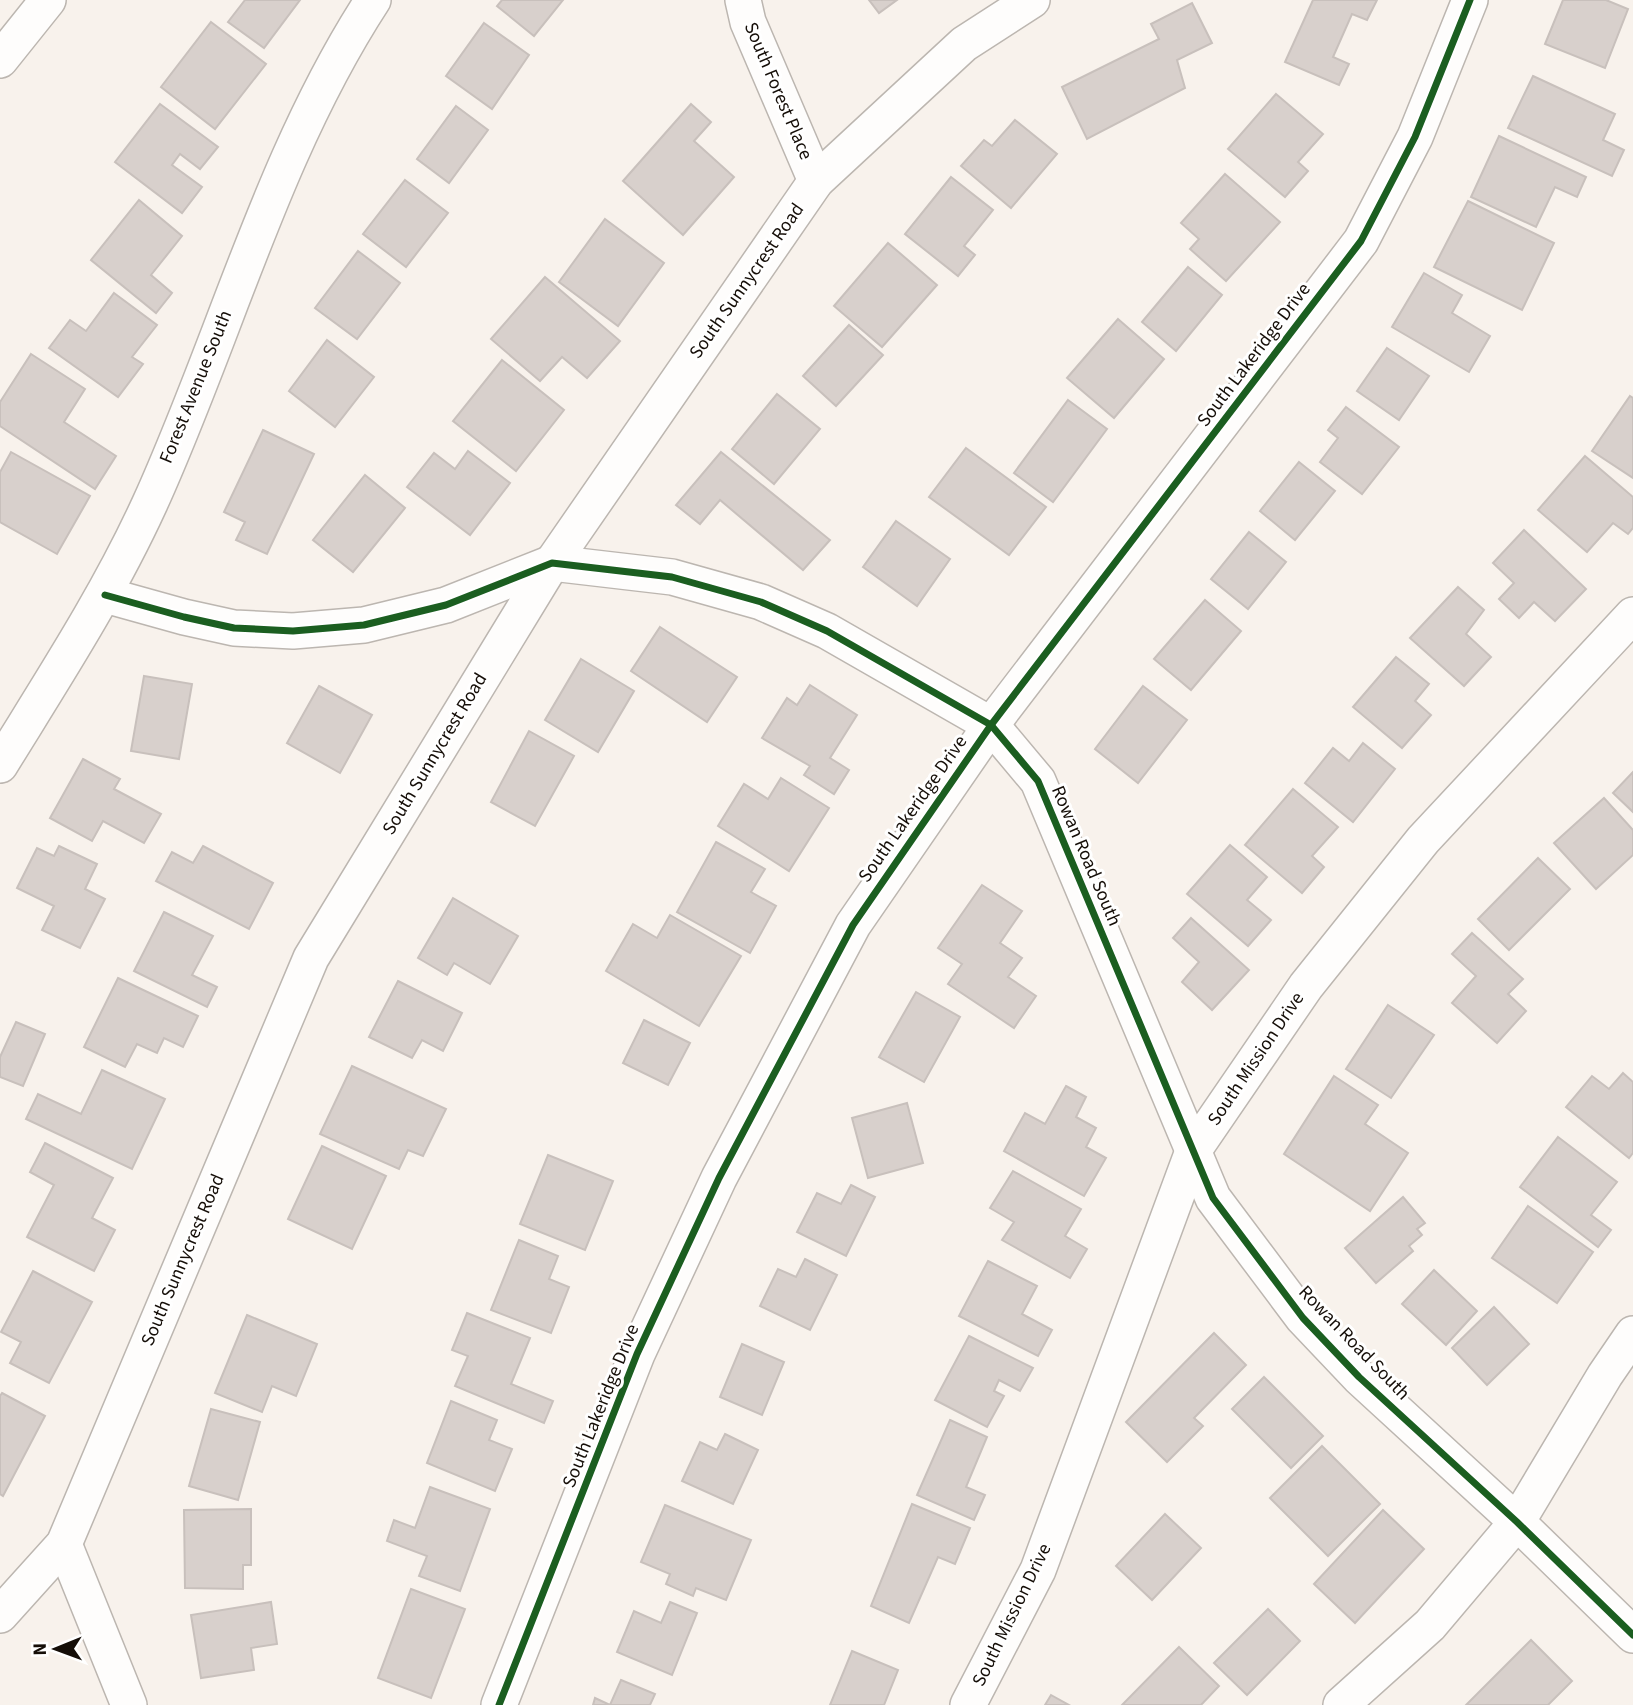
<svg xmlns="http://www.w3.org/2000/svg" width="1633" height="1705" viewBox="0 0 1633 1705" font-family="'Source Sans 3',sans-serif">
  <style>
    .building { fill: #d8d0cc; stroke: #c8c0bc; stroke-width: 2 }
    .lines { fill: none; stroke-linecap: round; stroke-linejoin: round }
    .minor-casing { stroke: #bcb6b0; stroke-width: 38 }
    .minor { stroke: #fefdfc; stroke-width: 35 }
    .cycleway-casing { stroke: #fff; stroke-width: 11 }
    .cycleway { stroke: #1b5e20; stroke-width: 7 }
    .labels { text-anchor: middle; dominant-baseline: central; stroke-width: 6; stroke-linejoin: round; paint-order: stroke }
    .street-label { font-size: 19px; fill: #150e08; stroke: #fff }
  </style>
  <rect width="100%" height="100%" fill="#f8f2ec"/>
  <!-- building -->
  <g class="building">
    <path d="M245 0H300L264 48 228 22Z"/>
    <path d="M502 0H563L534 36 497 6Z"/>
    <path d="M869 0H897L879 13Z"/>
    <path d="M1313 0H1377L1367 20 1352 14 1333 57 1349 64 1339 85 1285 62Z"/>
    <path d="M1563 0H1606L1628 9 1605 68 1545 44Z"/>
    <path d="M1192 3 1212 43 1177 60 1185 88 1087 139 1062 87 1159 39 1151 24Z"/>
    <path d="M211 22 266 64 215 129 161 87Z"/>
    <path d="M484 23 529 55 492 109 446 76Z"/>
    <path d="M1533 76 1615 114 1603 140 1624 150 1612 176 1508 128Z"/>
    <path d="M1276 94 1323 134 1298 162 1308 171 1285 197 1228 149Z"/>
    <path d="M160 104 218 147 200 169 180 154 172 165 202 187 182 213 115 162Z"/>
    <path d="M691 104 711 122 694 141 734 177 683 235 623 181Z"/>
    <path d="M456 106 488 130 449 183 417 159Z"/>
    <path d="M1015 120 1057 154 1011 208 961 166 984 140 992 146Z"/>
    <path d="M1499 136 1586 177 1577 197 1555 187 1536 227 1471 197Z"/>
    <path d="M1225 174 1280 222 1226 281 1190 249 1199 239 1181 223Z"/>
    <path d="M951 177 993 210 964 246 975 255 958 276 905 234Z"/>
    <path d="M405 180 448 213 406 267 363 234Z"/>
    <path d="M139 200 182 236 151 275 172 293 156 313 91 260Z"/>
    <path d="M1468 201 1554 243 1522 310 1434 267Z"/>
    <path d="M605 219 664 263 618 326 559 282Z"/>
    <path d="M888 243 937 285 882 347 834 306Z"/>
    <path d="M358 251 400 283 357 339 315 308Z"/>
    <path d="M1188 267 1222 295 1176 351 1142 322Z"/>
    <path d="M1424 273 1462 295 1452 313 1490 336 1469 372 1392 327Z"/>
    <path d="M545 277 620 341 587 378 562 357 540 381 491 339Z"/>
    <path d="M114 293 157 325 132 357 143 364 118 397 49 348 70 320 86 331Z"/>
    <path d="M1118 319 1164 359 1114 418 1067 378Z"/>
    <path d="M849 325 883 355 836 406 803 376Z"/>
    <path d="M327 340 374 377 335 427 289 391Z"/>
    <path d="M1387 348 1429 376 1399 420 1357 391Z"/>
    <path d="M31 354 85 389 64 422 116 456 95 489 0 426V402Z"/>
    <path d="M502 360 564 410 516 471 453 421Z"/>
    <path d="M777 394 820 429 774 484 732 449Z"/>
    <path d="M1630 396 1633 398V478L1592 451Z"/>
    <path d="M1068 400 1107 429 1053 502 1014 473Z"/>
    <path d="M1346 407 1399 447 1362 494 1320 462 1338 438 1328 430Z"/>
    <path d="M263 430 314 454 267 554 236 540 245 522 224 512Z"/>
    <path d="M966 448 1046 507 1009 555 929 497Z"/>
    <path d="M468 451 510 483 470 535 407 487 434 453 455 469Z"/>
    <path d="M11 452 90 496 57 554 0 522V472Z"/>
    <path d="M721 452 830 540 803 570 720 500 700 524 676 505Z"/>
    <path d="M1585 456 1633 497V528L1628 534 1613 523 1587 552 1538 510Z"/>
    <path d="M1299 462 1335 491 1295 540 1260 511Z"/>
    <path d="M365 475 405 508 353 572 313 540Z"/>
    <path d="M896 521 950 559 917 606 863 567Z"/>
    <path d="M1524 530 1586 589 1555 621 1534 602 1519 618 1499 599 1514 583 1493 563Z"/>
    <path d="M1249 532 1286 562 1248 609 1211 579Z"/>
    <path d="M1458 587 1484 610 1466 634 1491 657 1464 686 1410 638Z"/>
    <path d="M1205 600 1241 631 1191 690 1154 659Z"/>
    <path d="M660 627 737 677 707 722 631 671Z"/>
    <path d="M1396 657 1429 684 1415 701 1431 715 1402 748 1353 707Z"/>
    <path d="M581 659 634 691 598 752 545 720Z"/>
    <path d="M144 676 192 684 179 759 131 751Z"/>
    <path d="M810 685 857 715 830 758 849 770 834 794 804 775 810 766 762 738 787 698 797 705Z"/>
    <path d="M319 686 372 715 340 773 287 743Z"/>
    <path d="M1143 686 1187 720 1138 783 1095 749Z"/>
    <path d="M529 731 574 756 535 826 491 802Z"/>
    <path d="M1363 743 1395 769 1353 822 1305 783 1333 748 1349 761Z"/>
    <path d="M83 759 120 779 114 789 161 814 144 843 103 821 92 841 50 818Z"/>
    <path d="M1633 772V812L1613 793Z"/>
    <path d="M781 778 829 808 789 871 718 826 744 784 768 799Z"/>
    <path d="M1293 789 1338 827 1312 856 1324 867 1302 893 1245 845Z"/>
    <path d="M1604 798 1633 830V855L1596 889 1554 843Z"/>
    <path d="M716 842 765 869 751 892 776 906 750 953 677 912Z"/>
    <path d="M1230 845 1267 877 1247 900 1271 920 1248 946 1187 894Z"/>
    <path d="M59 846 97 864 85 889 105 899 80 948 42 930 54 906 17 888 37 848 54 856Z"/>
    <path d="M203 846 273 883 249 929 156 881 172 852 193 863Z"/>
    <path d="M1538 858 1570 889 1509 950 1478 919Z"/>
    <path d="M982 885 1022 911 1000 943 1022 958 1008 977 1036 996 1014 1028 948 984 962 964 938 948Z"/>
    <path d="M453 898 518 936 490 984 454 963 447 975 418 958Z"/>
    <path d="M164 912 213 936 192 975 217 987 207 1007 134 971Z"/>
    <path d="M670 915 741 956 699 1026 606 971 633 924 657 938Z"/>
    <path d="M1191 918 1249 970 1212 1010 1182 982 1199 962 1173 938Z"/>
    <path d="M1472 933 1523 979 1508 994 1526 1011 1497 1043 1452 1003 1476 976 1452 954Z"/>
    <path d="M118 978 198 1016 183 1047 164 1038 157 1053 137 1044 125 1067 84 1047Z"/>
    <path d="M398 981 462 1013 443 1051 422 1040 412 1058 369 1037Z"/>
    <path d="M916 992 960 1017 924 1082 879 1057Z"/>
    <path d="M1388 1005 1434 1035 1391 1098 1346 1069Z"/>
    <path d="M644 1020 690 1043 668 1085 623 1063Z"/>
    <path d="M16 1022 45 1034 23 1086 0 1077V1057Z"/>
    <path d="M352 1066 446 1109 423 1156 408 1150 399 1169 320 1134Z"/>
    <path d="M102 1070 165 1099 132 1169 26 1119 38 1094 81 1114Z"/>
    <path d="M1623 1073 1633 1082V1153L1629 1158 1566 1107 1592 1076 1609 1089Z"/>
    <path d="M1334 1076 1378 1105 1365 1124 1408 1153 1370 1211 1284 1154Z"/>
    <path d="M1066 1086 1086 1097 1076 1117 1096 1128 1086 1147 1106 1158 1084 1196 1004 1151 1025 1113 1045 1124Z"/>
    <path d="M907 1103 923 1163 868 1178 852 1118Z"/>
    <path d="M1558 1137 1617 1182 1591 1215 1611 1230 1598 1247 1520 1187Z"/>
    <path d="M45 1143 113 1178 92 1218 115 1230 94 1271 27 1237 54 1185 30 1172Z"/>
    <path d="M322 1146 386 1176 352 1249 288 1219Z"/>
    <path d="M548 1155 613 1181 585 1250 520 1224Z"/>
    <path d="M1013 1171 1081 1209 1065 1236 1087 1249 1070 1278 1002 1240 1014 1222 990 1208Z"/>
    <path d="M851 1185 875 1197 846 1256 797 1232 817 1193 841 1204Z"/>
    <path d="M1403 1197 1425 1223 1417 1229 1422 1235 1409 1246 1413 1251 1376 1283 1345 1248Z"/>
    <path d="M1528 1206 1593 1252 1557 1303 1492 1258Z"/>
    <path d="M519 1240 558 1256 549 1279 569 1287 551 1333 491 1310Z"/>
    <path d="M805 1259 837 1275 810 1330 760 1306 778 1269 796 1277Z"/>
    <path d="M988 1261 1037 1286 1022 1314 1052 1330 1038 1356 959 1316Z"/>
    <path d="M1434 1270 1477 1311 1446 1345 1402 1304Z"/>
    <path d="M33 1271 92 1302 49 1383 10 1363 21 1342 1 1332Z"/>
    <path d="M1494 1307 1529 1344 1487 1385 1452 1348Z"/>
    <path d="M467 1313 530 1338 511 1384 553 1401 544 1423 455 1386 468 1356 452 1350Z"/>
    <path d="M247 1315 317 1344 296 1396 272 1386 262 1412 215 1393Z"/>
    <path d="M1214 1333 1246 1365 1194 1418 1203 1426 1167 1462 1126 1422Z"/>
    <path d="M969 1336 1033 1368 1020 1391 999 1380 994 1391 1004 1396 987 1427 935 1400Z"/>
    <path d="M742 1344 784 1362 762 1415 720 1397Z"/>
    <path d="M1264 1377 1323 1436 1291 1468 1232 1409Z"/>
    <path d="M2 1393 45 1416 3 1496 0 1494V1396Z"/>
    <path d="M451 1401 497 1420 489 1440 512 1449 495 1491 427 1463Z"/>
    <path d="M211 1409 260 1422 238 1500 189 1486Z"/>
    <path d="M950 1420 987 1437 966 1487 985 1495 974 1520 917 1495Z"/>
    <path d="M725 1434 758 1450 733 1504 682 1481 700 1442 717 1450Z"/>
    <path d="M1322 1446 1380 1504 1328 1556 1270 1498Z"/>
    <path d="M430 1487 490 1509 460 1591 419 1576 427 1556 387 1541 394 1520 415 1528Z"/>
    <path d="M912 1504 970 1528 955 1564 938 1557 909 1623 871 1606Z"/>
    <path d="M665 1505 751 1540 726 1600 696 1588 693 1596 666 1584 670 1574 641 1562Z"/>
    <path d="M251 1509V1565H243V1589L185 1588 184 1510Z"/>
    <path d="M1383 1510 1424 1549 1355 1623 1314 1584Z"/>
    <path d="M1165 1514 1201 1548 1152 1600 1116 1566Z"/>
    <path d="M411 1589 465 1609 431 1698 378 1678Z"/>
    <path d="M271 1602 277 1644 251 1648 254 1670 201 1678 191 1615Z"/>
    <path d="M670 1602 697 1613 672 1675 617 1652 634 1611 661 1623Z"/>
    <path d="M1268 1609 1300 1641 1247 1695 1214 1663Z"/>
    <path d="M1531 1640 1572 1681 1548 1705H1466Z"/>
    <path d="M1179 1647 1219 1686 1201 1705H1122Z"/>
    <path d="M852 1651 898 1670 884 1705H830Z"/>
    <path d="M621 1680 655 1694 650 1705H593L595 1698 610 1705Z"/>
    <path d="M1051 1695 1069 1705H1045Z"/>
  </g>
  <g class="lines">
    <!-- minor casing -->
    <g class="minor-casing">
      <g id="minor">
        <path d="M743 0 748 22 816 181"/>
        <path d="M0 60 48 0"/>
        <path d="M105 595 184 617 234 628 293 631 364 625 446 605 552 563 672 577 761 602 827 631 991 725 1038 781 1213 1198 1303 1318 1359 1377 1517 1522 1633 1635"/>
        <path d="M0 765C53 679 108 595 150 503 226 336 272 155 373 0"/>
        <path d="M64 1544 129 1705"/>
        <path d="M0 1615 64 1544 311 958 552 563 816 181 964 44 1032 0"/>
        <path d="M499 1705 637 1354 719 1178 853 925 991 725 1361 241 1415 137 1470 0"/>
        <path d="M968 1705 1038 1570 1193 1151 1306 986 1423 840 1633 615"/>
        <path d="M1341 1705 1430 1625 1517 1522 1605 1375 1633 1334"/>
      </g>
    </g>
    <!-- minor -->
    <use href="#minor" class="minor"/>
    <!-- cycleway casing -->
    <g class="cycleway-casing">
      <g id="cycleway">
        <path d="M105 595 184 617 234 628 293 631 364 625 446 605 552 563 672 577 761 602 827 631 991 725 1038 781 1213 1198 1303 1318 1359 1377 1517 1522 1633 1635"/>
        <path d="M499 1705 637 1354 719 1178 853 925 991 725 1361 241 1415 137 1470 0"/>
      </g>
    </g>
    <!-- cycleway -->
    <use href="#cycleway" class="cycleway"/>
  </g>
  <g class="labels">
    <!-- street labels -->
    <g class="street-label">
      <text transform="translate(778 91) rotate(67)">South Forest Place</text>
      <text transform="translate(747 281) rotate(-55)">South Sunnycrest Road</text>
      <text transform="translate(1254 355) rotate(-53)">South Lakeridge Drive</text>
      <text transform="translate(196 387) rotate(-68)">Forest Avenue South</text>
      <text transform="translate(435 754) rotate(-59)">South Sunnycrest Road</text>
      <text transform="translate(913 809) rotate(-55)">South Lakeridge Drive</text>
      <text transform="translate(1086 856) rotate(67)">Rowan Road South</text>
      <text transform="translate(1256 1059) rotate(-56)">South Mission Drive</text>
      <text transform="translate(183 1260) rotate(-67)">South Sunnycrest Road</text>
      <text transform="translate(1354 1343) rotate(46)">Rowan Road South</text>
      <text transform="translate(601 1406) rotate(-68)">South Lakeridge Drive</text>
      <text transform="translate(1012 1615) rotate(-64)">South Mission Drive</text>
    </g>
  </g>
  <!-- north arrow -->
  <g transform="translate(56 1649) rotate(269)" stroke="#ffffff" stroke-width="5" paint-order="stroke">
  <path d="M0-5L12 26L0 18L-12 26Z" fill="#150e08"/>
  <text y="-10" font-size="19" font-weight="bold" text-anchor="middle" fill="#150e08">N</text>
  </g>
</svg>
